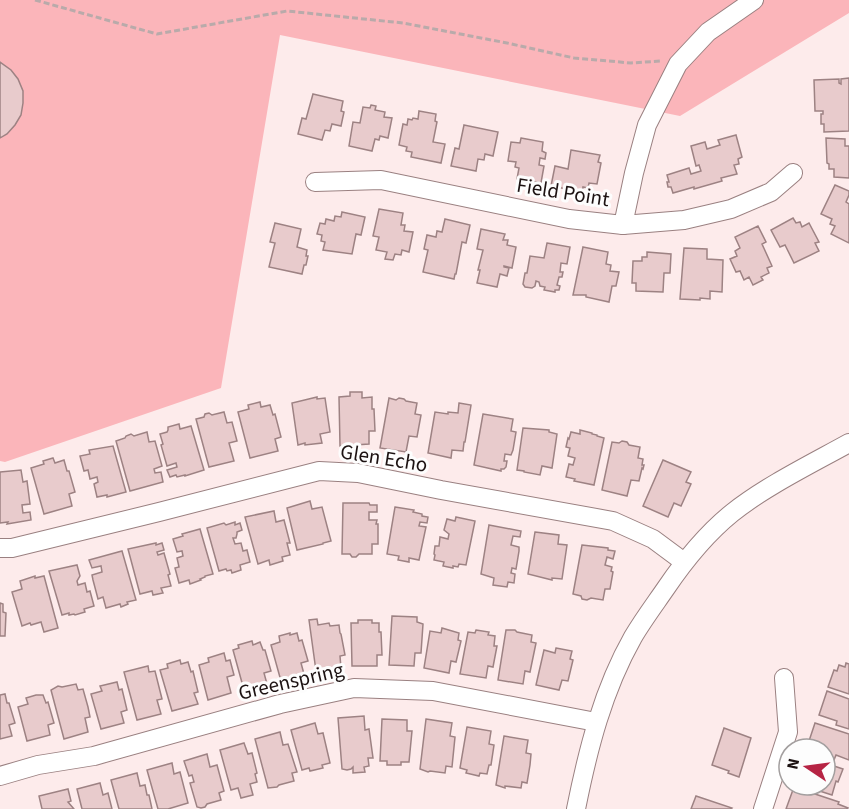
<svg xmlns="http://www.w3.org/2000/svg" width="849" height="809" viewBox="0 0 849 809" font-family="'Source Sans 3',sans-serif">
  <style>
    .green { fill: #fbb5ba }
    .building { fill: #e8cbcc; stroke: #9d8283; stroke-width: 1.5 }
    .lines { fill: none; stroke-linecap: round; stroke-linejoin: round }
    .street-casing { stroke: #9a8081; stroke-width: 20 }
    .path { stroke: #b9aaaa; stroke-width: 3; stroke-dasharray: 6 3; stroke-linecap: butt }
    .street { stroke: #fff; stroke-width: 18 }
    .labels { text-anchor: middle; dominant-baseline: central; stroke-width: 6; stroke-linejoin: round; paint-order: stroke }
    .street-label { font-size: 21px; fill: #1c1212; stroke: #fdfdfd }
  </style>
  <rect width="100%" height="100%" fill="#fdebeb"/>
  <!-- green -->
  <path class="green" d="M0 0H849V13L680 116 280 35 221 388 5 462 0 461Z"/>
  <!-- building -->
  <g class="building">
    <path d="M0 62 11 70 18 79 23 91V103L21 115 15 125 7 134 0 138Z"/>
    <path d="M849 78V131L824 132V124H821V114H823V111H815L814 80 839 79V83L841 84V79Z"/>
    <path d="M313 94 343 101 341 111 344 112 341 126 332 124 330 131 325 130 322 140 298 134 302 118 306 119Z"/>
    <path d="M371 105 376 106 375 110 385 112 384 117 392 118 388 138 380 136 379 140 375 139 372 151 349 146 353 122 360 123 363 107 370 108Z"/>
    <path d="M419 111 436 114 435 121 437 122 433 142 445 144 441 163 411 157 412 152 406 151 407 147 399 145 403 124 407 125 408 119 412 120 413 118 418 119Z"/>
    <path d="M464 125 498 132 493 156 485 154 484 160 478 159 476 171 451 166 455 148 459 149Z"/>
    <path d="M736 135 742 157 738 159 739 164 734 165 737 174 721 178 722 181 694 189V187L673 193 671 187H668L667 182H669L667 175 689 168 691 174 701 171 699 165 696 166 691 146 705 142 707 149 720 145 718 140Z"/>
    <path d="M521 138 543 142 542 151 546 153 545 159 540 158 539 165 544 166 541 183 517 179 519 168 515 167 516 162 508 161 511 142 520 143Z"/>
    <path d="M826 138 845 139V146H849V178L834 177V169H829V164L827 163Z"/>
    <path d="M571 150 600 155 598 162 601 163 597 184 589 183 588 188 583 187 582 192 551 186 555 166 568 169Z"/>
    <path d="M835 185 849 191V195L846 202 849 204V243L831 234 835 226 830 224 832 219 821 214Z"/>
    <path d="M379 209 403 213 401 225H405L404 231 413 232 409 252 402 250 401 255 395 254 393 260 385 259 387 252 376 250 379 237 373 236Z"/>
    <path d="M342 212 365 217 361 235 356 234 352 254 323 250 325 242 321 241 322 235 317 234 320 223 325 224 326 219 334 221 335 216 341 217Z"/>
    <path d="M793 218 796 223 800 222 802 227 809 223 819 242 815 243 819 251 794 263 785 245 780 247 771 230Z"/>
    <path d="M445 219 470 225 466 243 462 242 456 274H455L454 279 423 272 428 250 424 249 427 235 436 237 437 231 442 232Z"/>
    <path d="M275 223 301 229 297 247 307 250 306 256H308L306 265H304L302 274 269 267 275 243 270 242Z"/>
    <path d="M758 226 766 242 762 244 772 266 767 268 769 273 761 277 763 280 753 285 749 277 744 280 740 271 736 272 730 259 737 256 735 251 740 248 735 237Z"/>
    <path d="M481 229 505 234 503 240H508L507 245 516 247 512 268 504 266V267L509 268 507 276 500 274 497 287 477 283 480 270H478L483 250 477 249Z"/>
    <path d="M547 243 570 247 567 264 561 263 560 272H563L562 277H559L557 285 560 286 559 290H555V292L544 290 545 287 540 286 539 282 536 281 535 286 532 288 525 287 523 284 525 273H527L530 256 544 258Z"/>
    <path d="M583 247 608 252 606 264 611 265 610 271 619 272 616 286H612L609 302 586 297V295H573Z"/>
    <path d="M684 248 707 249V259L723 260 722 292 710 291V299L700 298V300L680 299Z"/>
    <path d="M647 252 671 254 670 273H664L663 292 636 291V283H632L633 261H642V257H647Z"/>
    <path d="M350 392H362V398L372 397V409H374L375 431H369V444L340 446 339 397 350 396Z"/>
    <path d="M317 397V399L325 398 330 432 320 434 322 443 305 445V443L298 445 292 403Z"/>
    <path d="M389 398 396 400 399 398 404 399 406 401 417 403 415 414 421 415 417 437 409 436 406 452 380 448Z"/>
    <path d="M260 402 261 407 270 405 273 415 275 414 281 437 275 439 278 451 250 458 238 412 249 409 248 405Z"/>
    <path d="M459 403 471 405 465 442H464L463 451 452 450 451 458 428 453 435 412 448 414V412L458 413Z"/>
    <path d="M224 412 227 423 232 422 237 441 229 443 234 461 209 467 196 419 204 417 205 414 209 413 212 415Z"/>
    <path d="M483 414 513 419 511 431 516 432 513 450 511 455 505 454 504 461H507L506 467 504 469H501V471L474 465Z"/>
    <path d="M179 424 180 429 191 426 204 470 185 476V475L177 477 176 475 170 477 167 470 177 467 176 463 167 466 161 445 163 444 160 434 167 432 168 430V427Z"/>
    <path d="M523 428 549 430V432L557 434 552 468 542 466 540 475 524 472V471L517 470Z"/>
    <path d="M580 430 592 433V434L597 435V436L604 438 594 485 574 481 575 479 566 477 569 464 573 465 575 458 568 456 570 448 566 447 568 438 569 439 571 432 580 434Z"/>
    <path d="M147 432 149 442 155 441 162 466 154 469 155 473 161 472 163 482 130 491 116 441 125 438 126 436 131 434 134 436Z"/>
    <path d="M622 441 627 442 629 445 640 447 638 458 643 459 642 465H644L643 469 642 468 639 481 631 480 627 496 602 490 612 442 619 443Z"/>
    <path d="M113 446 126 492 107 497V495L97 497 94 484 98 482 97 477 90 479 88 470 84 471 80 456 90 454 89 450Z"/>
    <path d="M53 458 55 463 64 460 67 471H69L75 492 69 494 72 506 44 514 31 468 44 464 43 461Z"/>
    <path d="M663 460 691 472 686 482 691 484 681 506 674 503 668 517 643 506Z"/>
    <path d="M21 470 23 482 27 481 30 504 22 505 23 513 30 512 31 520 7 524 8 522 0 523V472Z"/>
    <path d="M310 501 312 509 322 507 331 541 323 543V544L297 550 287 508Z"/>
    <path d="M343 503H369L370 505H377V512H369V520H377L376 524H378V544H372V554H359L356 557H352L350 554H342Z"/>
    <path d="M395 507 414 510 413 512 422 514V516L428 517 427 523 420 522 419 526 426 527 419 560 409 558V562L398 560 399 556 387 554Z"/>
    <path d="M274 511 276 522 284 520 290 543H287L290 555 282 557 283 561 270 565 269 560 258 564 245 517Z"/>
    <path d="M456 517 475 521 466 565 459 564 458 567 453 566V568L443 566 444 562 434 560 435 555 434 554 435 546H439L440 537 448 539 449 534 444 530 447 519 455 521Z"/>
    <path d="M235 522V525L240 523 242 530 237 532V534L236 538H233L235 544 241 543 243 551 247 550 250 562 240 565 241 570 232 573 231 570 227 571 226 569 219 571 207 528 224 523 226 525Z"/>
    <path d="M489 525 521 531 520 537 513 536 511 545 519 547V551L516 569 512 568 511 573 515 574 514 583 508 582 507 587 493 585 494 578 481 574Z"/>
    <path d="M200 529 213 574 205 576V577L200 579 201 580 190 584 189 580 179 583 175 568 179 567 177 558 183 556 182 551 177 552 173 539 183 536 182 534Z"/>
    <path d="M535 532 559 535 558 544 567 545 562 579 552 578V580L528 574Z"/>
    <path d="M156 543V545L162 543 164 550 157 552 158 555 164 553 170 574 168 575 171 586 161 588 163 593 153 595 152 591 140 594 128 549Z"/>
    <path d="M582 545 608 548V550L615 551 613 559 607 557 605 565 612 567 611 571 613 572 610 589H605L603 600 591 598 587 600 582 599 581 596 573 594Z"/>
    <path d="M122 551 136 600 127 602 128 604 121 607 120 604 106 608 103 597 98 599 93 580 92 575 102 572 101 566 92 568 89 560Z"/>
    <path d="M77 565 80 576 77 581 78 585 85 583 87 592 90 591 94 606 84 609 85 612 75 615 74 614 69 615V613L62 615 49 571Z"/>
    <path d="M35 576V578L44 576 58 628 44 632 41 622 31 625 30 623 22 626 12 592 22 589 20 581Z"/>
    <path d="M0 603 3 604V612L6 613 5 636H0Z"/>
    <path d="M392 616 417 617V622L423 624 421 653H415L414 666 389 665Z"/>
    <path d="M317 619 318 625 329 623 330 626 339 625 340 633 341 634 345 655 340 656 341 668 316 671 309 620Z"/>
    <path d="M358 620H372V623H379V632H381L382 655H377V666H352L351 623H358Z"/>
    <path d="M442 628 459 633 458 640 461 641 456 662 451 661 449 673 424 668 430 631 441 633Z"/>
    <path d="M476 630 489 632 488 635 495 636 494 646H497L493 667 488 666 486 678 460 674 468 632 475 633Z"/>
    <path d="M506 630H515L517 632 532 635 531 642 536 643 530 672 525 671 523 684 498 680Z"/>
    <path d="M290 633V635L297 633 299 641 302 640 308 661 301 663 304 674 281 681 271 645 280 642 279 636Z"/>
    <path d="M252 641 253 645 260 642 263 650H265L271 671 264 673 267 684 244 690 233 650 239 648 238 645Z"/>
    <path d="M556 648 572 651 570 659 573 660 568 681 562 680 559 690 536 685 544 650 555 653Z"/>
    <path d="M224 653 226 661 230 660 234 675 227 677 231 693 208 700 199 665 209 662 208 658Z"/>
    <path d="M180 660 181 664 188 662 191 672 193 671 198 692 194 693 198 704 172 711 160 670 168 668 167 664Z"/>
    <path d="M846 663 849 664V694L828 687 834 670 837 671 839 665 845 667Z"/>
    <path d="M148 666 149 672 155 671 162 699 157 700 161 714 137 720 124 672Z"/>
    <path d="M117 682 119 690 122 689 127 710 121 712 124 723 101 729 91 694 102 691 100 686Z"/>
    <path d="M76 684 78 690 83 689 88 707 90 717 85 718 88 732 64 739 51 690 58 686 62 687Z"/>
    <path d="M827 691 849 699V729L836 725 837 721 819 715Z"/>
    <path d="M5 694 7 703H9L15 723 9 725 12 736 0 739V695Z"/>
    <path d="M36 695H43L46 703 48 702 54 723 48 725 50 735 27 741 18 707 28 704 26 698Z"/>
    <path d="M364 716 365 730 369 729 373 758H368L369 766 364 767 365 772 353 773V767L351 769 347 770 342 769 338 718Z"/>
    <path d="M382 719 407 720V731H412L409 762H401V765H387V761H380Z"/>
    <path d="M426 719 452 723 450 736 455 737 452 767 446 766 445 773 430 771 428 772 420 769Z"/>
    <path d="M315 723 318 734 323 733 330 763 322 765 323 768 310 771 309 768 302 770 291 730Z"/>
    <path d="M815 723 849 734V760L836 755 834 760 825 756V749H817L811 747 812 742 809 741Z"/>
    <path d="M467 727 491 731 489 744 494 745 491 765H489L487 774 480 773 479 776 466 773 467 770 460 768Z"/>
    <path d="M724 728 751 738 739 777 728 773 729 771 712 765Z"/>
    <path d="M280 732 283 745 288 744 297 772 292 773 294 781 279 785 277 787 268 788 255 739Z"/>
    <path d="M504 736 528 740 526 753 531 754 530 765 527 783 522 782 521 788 505 786V788L496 785Z"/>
    <path d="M244 743 248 754 252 753 257 773 255 774 257 782 250 784 253 795 241 798 238 788 231 790 220 750Z"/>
    <path d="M207 754 210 767 217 765 224 791 219 793 221 800 207 804 205 807 201 808 197 807 190 783 194 782 192 775 189 776 184 761Z"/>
    <path d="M172 763 174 774 180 772 188 803 168 809H158L147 770Z"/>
    <path d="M825 763 843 769 838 782 836 781 832 795 801 785H825Z"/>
    <path d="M137 773 140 786 145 785 147 795H149L152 809H119L111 780Z"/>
    <path d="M100 783 103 795 108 793 112 809H82L77 789Z"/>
    <path d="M794 787 839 802 838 804 848 808 847 809H786Z"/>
    <path d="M68 789 71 801 68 802 74 809H42L39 796Z"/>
    <path d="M696 796 732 808 731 809H691Z"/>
  </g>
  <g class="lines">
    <!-- street casing -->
    <g class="street-casing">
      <g id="street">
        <path d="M315 182 381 180 569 219 623 225 684 220 731 209 771 192 793 173"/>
        <path d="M623 225 634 173 647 125 678 64 708 32 754 0"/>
        <path d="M0 548H12L159 512 319 471 358 473 441 490 613 521 653 539 684 562"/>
        <path d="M0 776 38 765 94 756 280 704 354 688 433 691 596 722"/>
        <path d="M576 809C588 749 603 690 633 637 643 620 655 604 666 588 685 560 706 534 732 513 766 486 811 464 849 443"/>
        <path d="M763 809 788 732 784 678"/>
      </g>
    </g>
    <!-- path -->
    <path class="path" d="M35 0 157 34 287 11 403 23 507 43 574 58 631 63 661 61"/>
    <!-- street -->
    <use href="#street" class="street"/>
  </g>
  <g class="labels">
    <!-- street labels -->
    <g class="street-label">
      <text transform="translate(563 192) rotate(9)">Field Point</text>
      <text transform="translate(384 458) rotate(9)">Glen Echo</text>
      <text transform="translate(291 681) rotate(-13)">Greenspring</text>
    </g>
  </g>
  <!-- north arrow -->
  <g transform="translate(807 767) rotate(283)"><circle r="28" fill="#fdfdfd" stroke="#a39f9f" stroke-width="1.5"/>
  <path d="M0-4.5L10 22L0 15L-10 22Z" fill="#b62444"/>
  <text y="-9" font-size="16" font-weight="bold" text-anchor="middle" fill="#1c1212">N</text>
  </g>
</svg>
